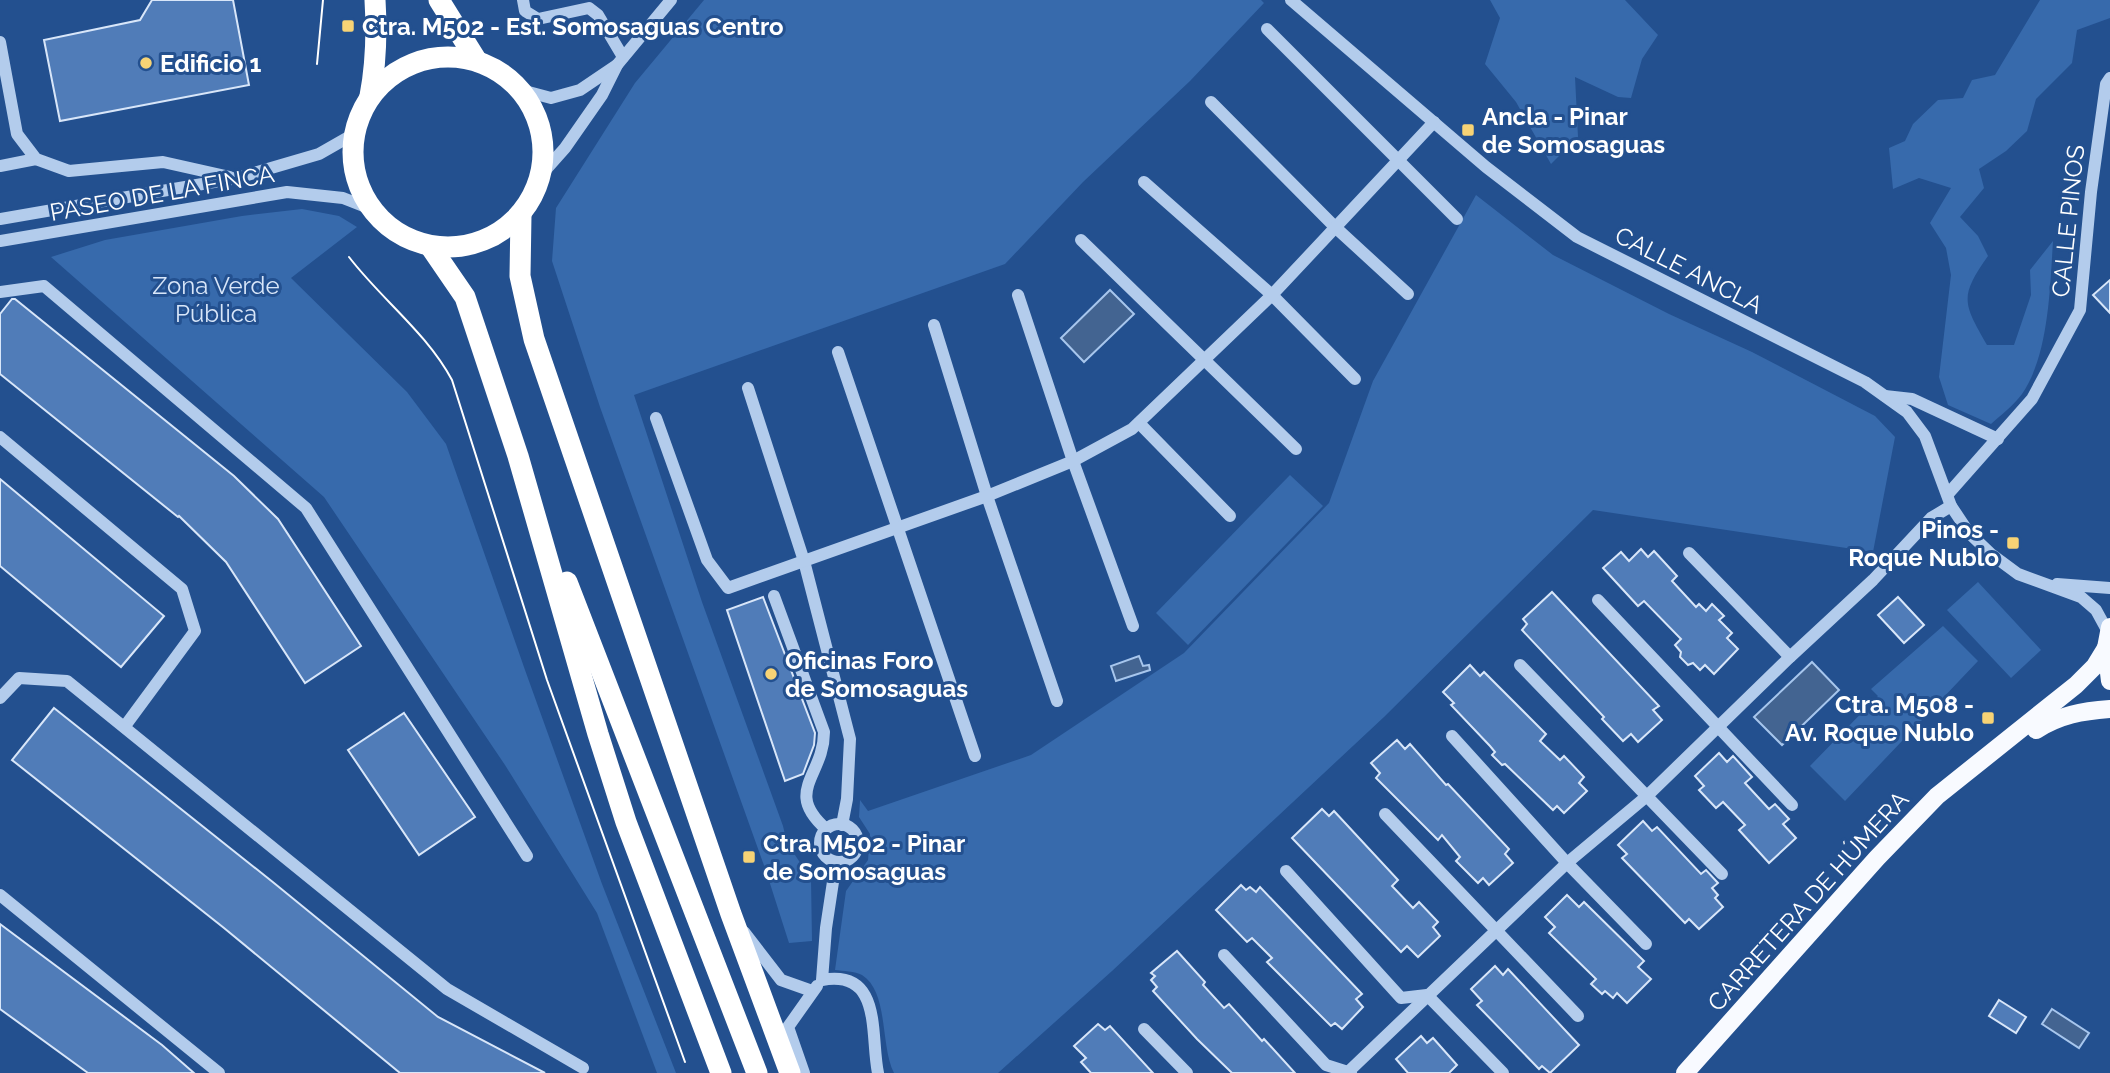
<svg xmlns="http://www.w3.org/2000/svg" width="2110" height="1073" viewBox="0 0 2110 1073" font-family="Raleway,sans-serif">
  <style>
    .green { fill: #376aac }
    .water { fill: #436491; stroke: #a7c6ed; stroke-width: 2 }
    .building { fill: #507cb8; stroke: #d8e6f9; stroke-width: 2 }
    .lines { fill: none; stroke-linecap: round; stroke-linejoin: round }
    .minor { stroke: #b3ccec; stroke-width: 12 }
    .major { stroke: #f8faff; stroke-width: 18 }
    .highway { stroke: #fff; stroke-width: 21 }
    .tram { stroke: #fff; stroke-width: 2 }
    .poi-dot { fill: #f7d375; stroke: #23508f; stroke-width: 2.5 }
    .labels { text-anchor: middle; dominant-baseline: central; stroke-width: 6; stroke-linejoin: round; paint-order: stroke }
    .poi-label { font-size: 24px; font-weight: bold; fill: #fff; stroke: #23508f; text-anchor: start }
    .street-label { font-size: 24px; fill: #fff; stroke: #23508f }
    .park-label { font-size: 24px; fill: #d8e6f9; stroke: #23508f }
  </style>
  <rect width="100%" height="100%" fill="#23508f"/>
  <!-- green -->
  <g class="green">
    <path d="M704 0H1261L1264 3 1190 81 1083 182 1005 264 634 395 702 602 783 826 787 843 811 879 812 941 789 943 766 871 600 407 552 261 556 208 635 83Z"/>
    <path d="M1490 0H1625L1658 35 1642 59 1631 98 1618 97 1575 77 1578 137 1551 164 1516 102 1485 64 1500 18Z"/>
    <path d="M2040 0H2110V18L2077 30 2072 63 2036 99 2027 131 2006 151 1979 169 1984 188 1960 217 1978 236 1988 256C1959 297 1963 303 1987 345H2014L2031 295 2030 270 2053 241C2050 287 2049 355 2022 394 2014 405 2001 415 1991 424L1948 405 1939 377 1951 275 1946 248 1930 223 1951 188 1919 178 1893 189 1889 148 1905 141 1913 124 1938 100 1963 98 1972 80 1995 75Z"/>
    <path d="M1476 195 1553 255 1669 314 1752 352 1875 416 1895 437 1873 552 1593 510 1384 717 1112 971 998 1073H894C880 1046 889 992 862 975 855 971 843 971 835 970L846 891 868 860 870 834 859 817 860 800 868 811 1031 755 1184 653 1329 503 1373 381Z"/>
    <path d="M302 209 339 216 357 227 291 278 407 392 446 444 525 670 602 884 676 1073H657L597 913 505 765 324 497 51 257 105 240 242 216Z"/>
    <path d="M1290 475 1323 506 1188 645 1156 613Z"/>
    <path d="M1978 582 2041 650 2011 678 1947 610Z"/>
    <path d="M1943 626 1978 661 1845 801 1810 766 1878 696 1871 689Z"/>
  </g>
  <!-- water -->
  <g class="water">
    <path d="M1110 290 1134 314 1084 362 1061 338Z"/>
    <path d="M1139 656 1143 666 1149 665 1150 670 1116 681 1111 666Z"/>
    <path d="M1812 662 1839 690 1782 745 1754 717Z"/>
    <path d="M2052 1009 2089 1033 2079 1048 2042 1024Z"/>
  </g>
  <!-- building -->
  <g class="building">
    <path d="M152 0H233L249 85 60 121 44 40 140 20Z"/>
    <path d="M2110 280V313L2093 295Z"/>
    <path d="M12 299H15L234 476 278 519 361 646 305 683 226 562 179 516 178 517 0 374V314Z"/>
    <path d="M0 479 164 616 121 667 0 566Z"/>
    <path d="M1641 549 1648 557 1654 551 1677 576 1672 581 1696 607 1699 604 1706 611 1712 604 1724 616 1719 620 1732 633 1727 638 1738 649 1714 674 1705 665 1700 670 1693 663 1688 665 1680 657 1681 652 1675 645 1681 639 1644 601 1638 606 1603 568 1621 552 1629 561Z"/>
    <path d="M1552 592 1659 706 1653 710 1662 720 1638 742 1631 734 1623 741 1602 719 1604 717 1522 630 1527 624 1523 619Z"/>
    <path d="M763 597 815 733 814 745 803 774 785 781 727 610Z"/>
    <path d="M1898 597 1924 625 1904 643 1878 615Z"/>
    <path d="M1470 665 1480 676 1484 672 1546 734 1540 741 1560 760 1564 756 1584 777 1579 783 1587 791 1564 813 1557 806 1553 810 1505 764 1502 765 1492 755 1495 752 1490 746 1451 705 1454 703 1443 692Z"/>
    <path d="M54 708 274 883 438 1017 545 1073H400L224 928 12 760Z"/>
    <path d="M404 713 475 817 419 855 348 750Z"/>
    <path d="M1397 740 1405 749 1410 744 1446 785 1448 784 1509 849 1505 854 1513 863 1489 885 1483 878 1478 883 1456 861 1460 857 1442 835 1438 840 1376 778 1380 773 1371 763Z"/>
    <path d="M1719 753 1727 762 1733 756 1752 777 1745 783 1769 809 1775 804 1789 819 1783 824 1796 838 1769 863 1739 830 1745 825 1723 802 1716 808 1699 790 1704 786 1695 776Z"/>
    <path d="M1322 809 1329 816 1334 811 1359 838 1398 880 1392 886 1413 908 1419 902 1438 922 1433 927 1440 936 1418 957 1407 946 1401 952 1292 838Z"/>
    <path d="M1643 821 1652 831 1657 827 1701 874 1706 870 1718 883 1712 888 1718 895 1715 898 1723 907 1699 929 1689 919 1685 923 1622 858 1627 854 1618 845Z"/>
    <path d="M1241 885 1246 890 1250 887 1256 892 1260 887 1362 994 1356 999 1363 1007 1342 1029 1335 1023 1331 1026 1267 962 1272 958 1252 938 1247 942 1216 910Z"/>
    <path d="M1567 895 1579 907 1584 902 1644 961 1638 967 1651 979 1627 1003 1617 993 1613 998 1605 991 1602 994 1591 984 1596 979 1549 933 1555 927 1545 917Z"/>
    <path d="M0 924 162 1045 194 1073H88L0 1009Z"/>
    <path d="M1177 951 1205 982 1203 985 1224 1008 1229 1004 1262 1041 1264 1039 1295 1073H1232L1197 1039 1153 991 1157 987 1151 980 1155 976 1151 973Z"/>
    <path d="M1495 966 1503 975 1508 969 1579 1045 1550 1073 1542 1066 1539 1069 1477 1005 1482 1001 1471 989Z"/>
    <path d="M1999 1000 2026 1017 2016 1033 1989 1016Z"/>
    <path d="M1098 1024 1105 1030 1110 1026 1153 1073H1091L1081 1062 1086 1058 1074 1046Z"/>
    <path d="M1421 1036 1427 1043 1433 1038 1457 1065 1449 1073H1408L1396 1059Z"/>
  </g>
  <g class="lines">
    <!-- minor -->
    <g class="minor">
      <path d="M523 0 525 11 538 19 589 8 598 15 623 57"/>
      <path d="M1291 0 1486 167 1577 237 1865 382 1907 412 1925 436 1951 506 1969 533 1991 554 2018 574 2081 597 2096 610 2108 632"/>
      <path d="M1267 29 1457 219"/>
      <path d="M0 42 17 134 36 159 69 171 163 162 230 177"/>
      <path d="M521 90 551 98 580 90 617 65"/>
      <path d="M1211 102 1335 227 1408 294"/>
      <path d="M0 166 36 159"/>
      <path d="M541 175 565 148 602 95 617 65 671 0"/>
      <path d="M1144 182 1272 295 1355 379"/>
      <path d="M0 219 237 178 319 154 354 134"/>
      <path d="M1081 240 1296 449"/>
      <path d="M0 241 287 192 343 198 371 209"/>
      <path d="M0 292 44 286 306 508 527 856"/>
      <path d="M1018 295 1073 461 1133 626"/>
      <path d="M934 325 987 496 1057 701"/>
      <path d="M838 352 975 756"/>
      <path d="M748 388 804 561 850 739 847 799 842 825"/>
      <path d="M1885 396 1912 399 1998 439"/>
      <path d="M656 418 707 560 728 588 987 496 1073 461 1132 429 1272 295 1434 122"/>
      <path d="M1139 423 1230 516"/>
      <path d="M0 437 182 589 195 631 125 726"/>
      <path d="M1948 494 2032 399 2080 310 2091 192 2106 84 2110 78"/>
      <path d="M1689 553 1790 657"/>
      <path d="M2057 584 2110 588"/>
      <path d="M774 596 824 732C824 776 783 791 826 829"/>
      <path d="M1598 600 1792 805"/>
      <path d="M1520 665 1722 874"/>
      <path d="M0 698 19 678 67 681 447 989 583 1068"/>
      <path d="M1452 736 1567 863 1646 944"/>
      <path d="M1385 814 1578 1016"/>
      <circle cx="839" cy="843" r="19"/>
      <path d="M836 862 826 928 822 980C883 969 870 1035 878 1073"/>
      <path d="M1286 871 1401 998 1427 995 1503 1073"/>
      <path d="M0 895 219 1073"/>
      <path d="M744 932 781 980 812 991"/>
      <path d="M1224 955 1326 1065 1351 1073"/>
      <path d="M1144 1029 1187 1073"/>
      <path d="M804 1073 788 1027 817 986"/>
      <path d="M1347 1073 1567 863 1647 796 1790 657 1873 580 1931 518 1951 506"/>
    </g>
    <!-- major -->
    <g class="major">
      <path d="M2110 627 2106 648 2110 681"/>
      <path d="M2036 730C2060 715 2082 711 2110 709"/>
      <path d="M1685 1073 1877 858 1937 796 2076 685 2095 666 2106 648"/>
    </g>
    <!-- highway -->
    <g class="highway">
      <path d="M439 0 477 61"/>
      <circle cx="448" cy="152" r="95"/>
      <path d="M370 96C376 64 377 33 375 0"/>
      <path d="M521 215 520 276 534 339 731 914 790 1073"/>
      <path d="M430 246 465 297 518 456 598 734 626 822 721 1073"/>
      <path d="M567 582 757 1073"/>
    </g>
    <!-- tram -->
    <g class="tram">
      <path d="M317 64 323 0"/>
      <path d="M349 257C382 300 426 332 452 380L547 680 685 1062"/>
    </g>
  </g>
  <!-- markers -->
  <g class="poi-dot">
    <rect x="341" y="19" width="14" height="14" rx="3.5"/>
    <circle cx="146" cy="63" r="7"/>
    <rect x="1461" y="123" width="14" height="14" rx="3.5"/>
    <rect x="2006" y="536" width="14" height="14" rx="3.5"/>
    <circle cx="771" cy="674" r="7"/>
    <rect x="1981" y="711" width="14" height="14" rx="3.5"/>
    <rect x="742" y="850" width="14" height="14" rx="3.5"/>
  </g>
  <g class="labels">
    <!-- poi labels -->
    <g class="poi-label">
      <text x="362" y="26">Ctra. M502 - Est. Somosaguas Centro</text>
      <text x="160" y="63">Edificio 1</text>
      <text x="1482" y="116">Ancla - Pinar<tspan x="1482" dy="28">de Somosaguas</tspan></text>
      <text x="1999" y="529" text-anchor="end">Pinos -<tspan x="1999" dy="28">Roque Nublo</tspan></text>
      <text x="785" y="660">Oficinas Foro<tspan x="785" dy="28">de Somosaguas</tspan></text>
      <text x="1974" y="704" text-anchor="end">Ctra. M508 -<tspan x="1974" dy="28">Av. Roque Nublo</tspan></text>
      <text x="763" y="843">Ctra. M502 - Pinar<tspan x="763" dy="28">de Somosaguas</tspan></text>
    </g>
    <!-- street labels -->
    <g class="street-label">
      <text transform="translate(162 193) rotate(-10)">PASEO DE LA FINCA</text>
      <text transform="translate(2068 221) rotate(-84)">CALLE PINOS</text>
      <text transform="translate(1689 270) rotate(27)">CALLE ANCLA</text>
      <text transform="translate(1808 901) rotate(-48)">CARRETERA DE HÚMERA</text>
    </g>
    <!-- park labels -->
    <g class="park-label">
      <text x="216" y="285">Zona Verde<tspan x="216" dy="28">Pública</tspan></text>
    </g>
  </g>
</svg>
